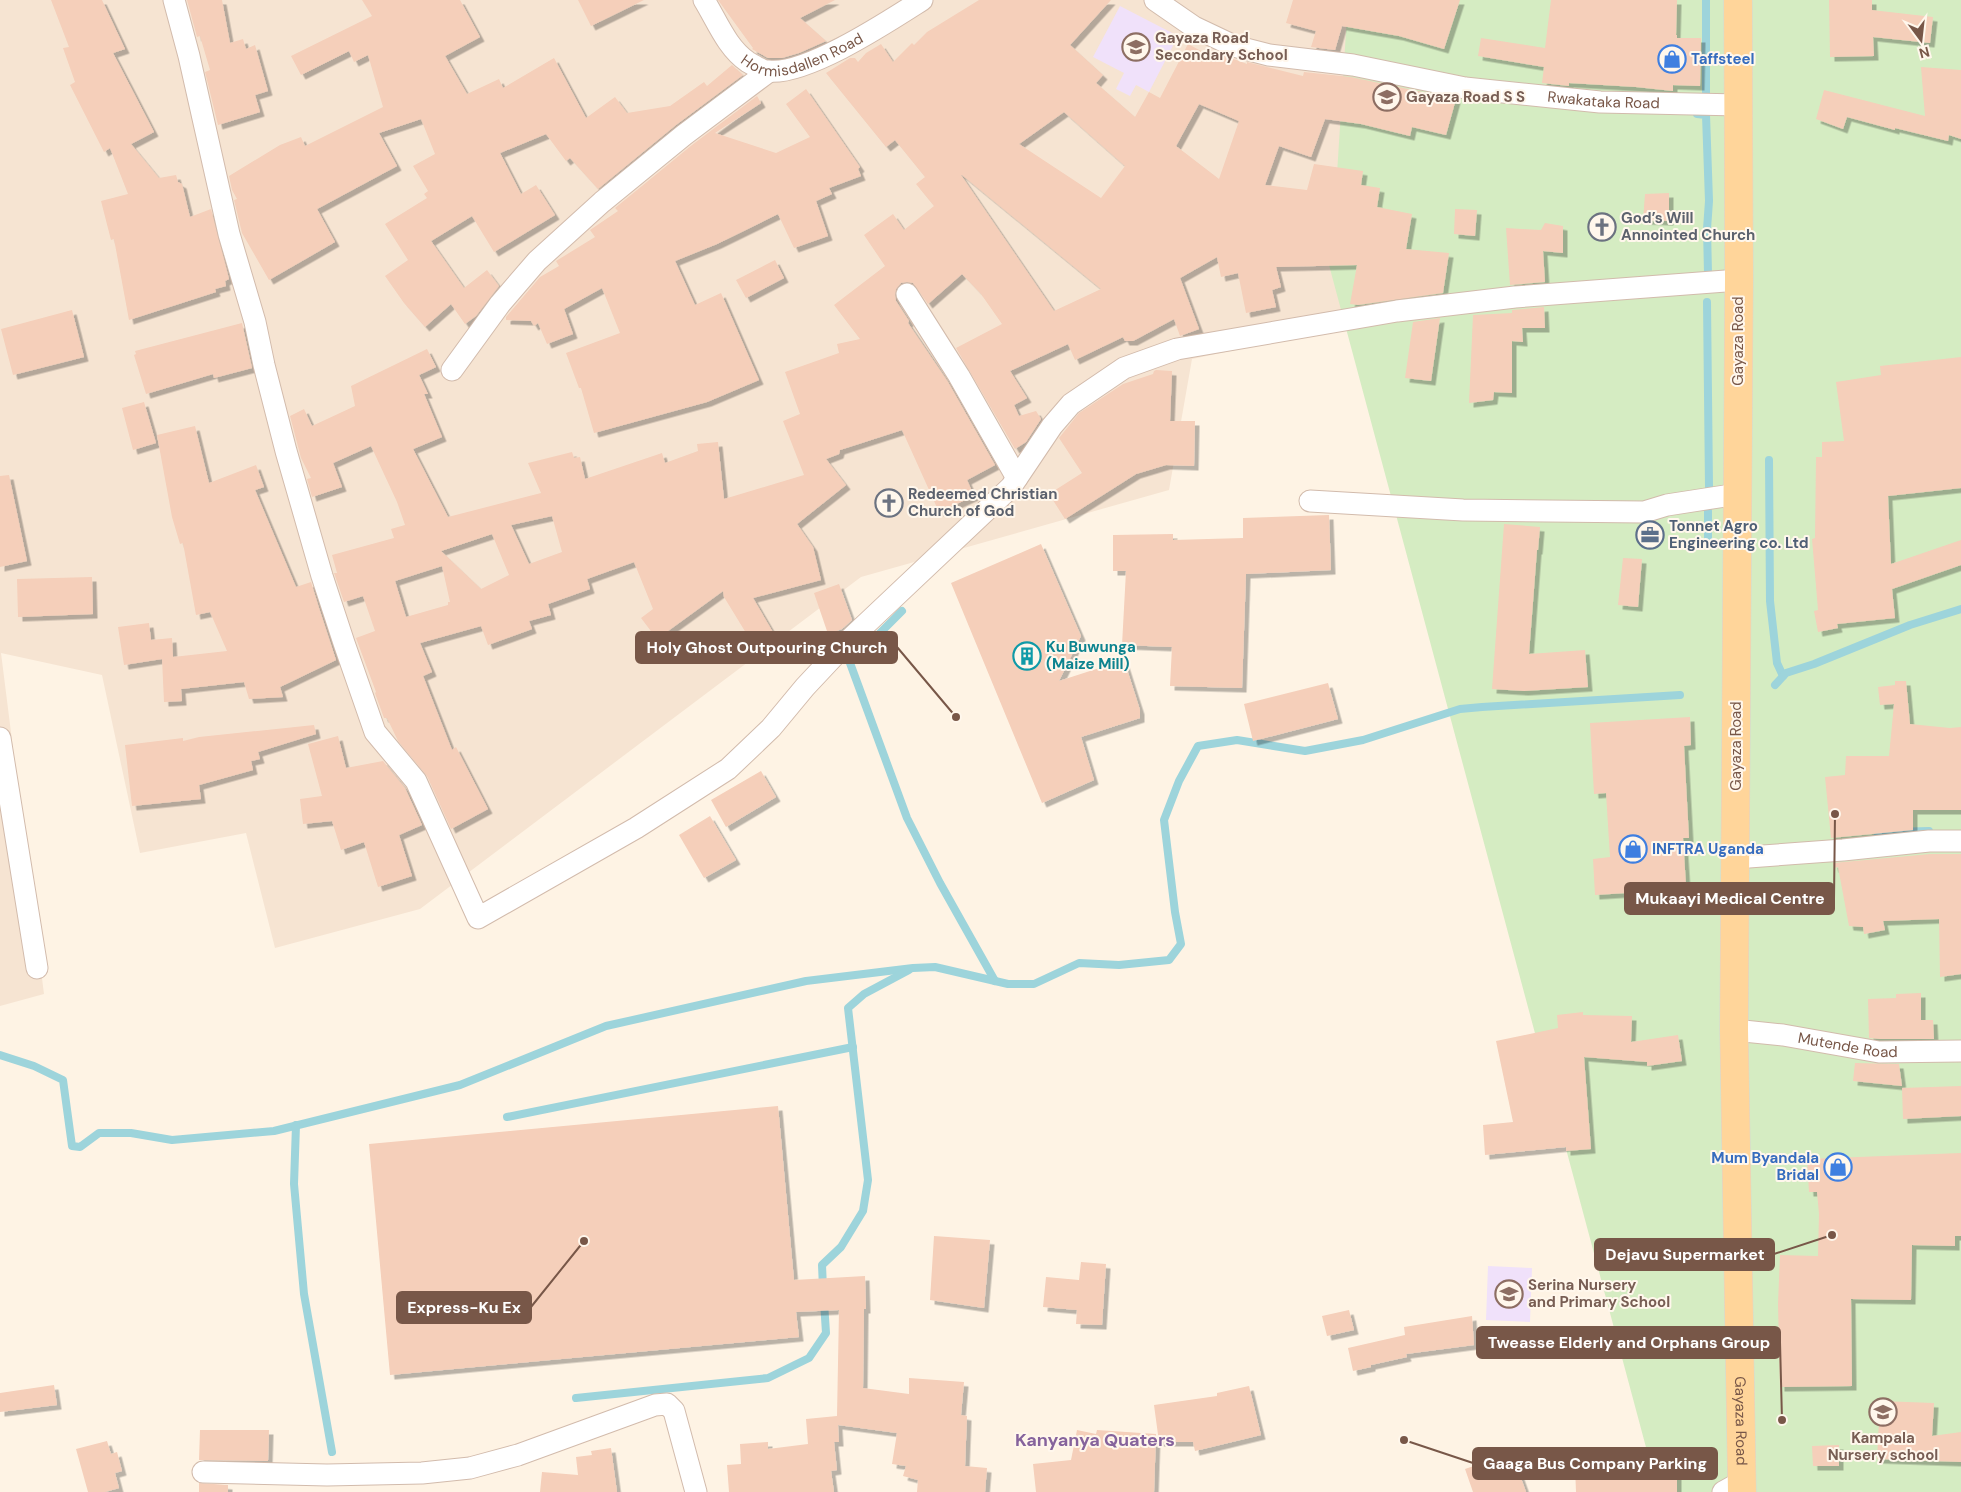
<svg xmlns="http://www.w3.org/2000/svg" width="1961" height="1492" viewBox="0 0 1961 1492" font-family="'DM Sans',sans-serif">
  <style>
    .residential { fill: #f6e4d2 }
    .education { fill: #f0e1fa }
    .green { fill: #d5ecc2 }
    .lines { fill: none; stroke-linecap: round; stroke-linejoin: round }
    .stream { stroke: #9dd4db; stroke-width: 8 }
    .building { fill: #f5cfba; fill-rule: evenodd; filter: url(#shadow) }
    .minor-casing { stroke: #d2bbac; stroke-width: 23 }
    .primary-casing { stroke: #dcd3cf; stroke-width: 29 }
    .minor { stroke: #fff; stroke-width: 21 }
    .primary { stroke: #ffd59a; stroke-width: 28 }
    .labels { text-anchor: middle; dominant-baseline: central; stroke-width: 4; stroke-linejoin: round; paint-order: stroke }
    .education-label { font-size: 15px; font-weight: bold; fill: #785e54; stroke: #fff7ec; text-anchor: start }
    .street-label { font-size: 15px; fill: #785748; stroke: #fff7ec }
    .shop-label { font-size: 15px; font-weight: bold; fill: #366cbe; stroke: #fff7ec; text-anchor: start }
    .worship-label { font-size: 15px; font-weight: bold; fill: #5b616d; stroke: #fff7ec; text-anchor: start }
    .service-label { font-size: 15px; font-weight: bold; fill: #4e5e75; stroke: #fff7ec; text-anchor: start }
    .culture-label { font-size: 15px; font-weight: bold; fill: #0d838f; stroke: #fff7ec; text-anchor: start }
    .quarter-label { font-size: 18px; font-weight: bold; fill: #86639c; stroke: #fff7ec }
    .leader { fill: none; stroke: #785748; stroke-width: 2 }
    .callout-dot { fill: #785748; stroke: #fff7ec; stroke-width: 2 }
    .callout { fill: #785748; stroke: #785748; stroke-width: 2 }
    .callout-label { font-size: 16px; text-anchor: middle; font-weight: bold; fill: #fff }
  </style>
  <defs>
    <filter id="shadow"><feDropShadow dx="4.5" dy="4.5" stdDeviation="0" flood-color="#0004"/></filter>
  </defs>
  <rect width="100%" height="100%" fill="#fef3e4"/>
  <!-- residential -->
  <path class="residential" d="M0 0H1687L1685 256 1192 359 1169 490 861 577 420 909 275 948 246 833 140 853 102 675 1 653 44 994 0 1006Z"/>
  <!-- education -->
  <g class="education">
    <path d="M1120 6 1178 36 1149 92 1136 85 1130 96 1116 89 1124 73 1093 57Z"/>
    <path d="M1488 1266 1532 1268 1530 1322 1486 1320Z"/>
  </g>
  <!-- green -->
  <path class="green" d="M1348 0H1961V1492H1658L1329 265 1332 253Z"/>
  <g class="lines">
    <!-- stream -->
    <g class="stream">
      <path d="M1701 98 1706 99V0"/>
      <path d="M1697 114 1706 115 1709 201 1707 229 1708 273"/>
      <path d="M1707 302 1709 487"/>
      <path d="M1769 460 1770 601 1777 663 1783 676"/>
      <path d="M1708 544V511"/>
      <path d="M902 611 850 663 907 818 940 883 995 981"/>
      <path d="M1775 685 1786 673 1814 664 1910 625 1961 609"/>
      <path d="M1877 837 1892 832 1929 831"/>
      <path d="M0 1055 34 1066 63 1080 72 1146 80 1147 99 1133H131L172 1140 274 1131 460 1085 606 1026 806 981 913 968 935 967 1008 984H1034L1079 963 1119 965 1169 960 1181 944 1175 912 1164 820 1179 781 1198 746 1237 740 1305 751 1363 740 1460 709 1482 707 1680 695"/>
      <path d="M507 1117 853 1047"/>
      <path d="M296 1125 294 1184 304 1294 332 1452"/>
      <path d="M823 1288 822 1265 841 1247 863 1211 868 1180 848 1008 864 994 909 970"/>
      <path d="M576 1398 768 1378 809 1358 826 1333 824 1302"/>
    </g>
  </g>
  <!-- building -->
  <g class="building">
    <path d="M51 0H102L125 49 113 53 154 132 131 144 159 178 176 175 178 182 182 184 190 217 211 209 229 279 225 281 226 286 215 289 216 292 129 320 114 239 111 240 101 201 128 194 110 148 104 152 70 85 75 82 63 48 69 47Z"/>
    <path d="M187 0H222L230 43 243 39 246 49 255 45 268 91 255 95 260 112 218 125 205 72 210 70 200 36 197 37Z"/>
    <path d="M362 0H460L480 37 445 56 467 94 499 79 503 88 554 58 586 118 615 97 627 113 670 106 704 82 707 86 732 65 743 75 676 125 598 189 570 158 566 161 546 134 500 153 521 194 536 185 555 215 494 252 472 216 431 241 464 288 487 270 499 286 476 316 465 324 451 304 425 327 404 303 385 276 408 260 385 224 427 198 424 194 428 191 413 166 435 154 421 119 379 133 397 166 317 209 335 242 269 280 242 233 234 200 237 199 232 190 229 176 280 145 301 137 305 146 383 107 368 55 354 62 349 51 301 75 291 56 372 16Z"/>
    <path d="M578 0H644L591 26Z"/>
    <path d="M718 0H835L800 18 826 41 799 53 782 58H768L752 49 753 48Z"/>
    <path d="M979 0H1111L1070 45 1103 75 1096 83 1135 117 1149 92 1160 98 1188 44 1220 61 1223 55 1247 64V62L1303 76 1304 72 1351 77 1456 99 1446 135 1412 127 1410 136 1361 124 1325 119 1311 157 1279 146 1265 185 1307 190 1314 164 1363 171 1361 185 1380 188 1377 207 1412 214 1406 249 1449 253 1443 293 1358 305 1350 304 1357 265 1276 267 1281 287 1272 290 1276 307 1246 313 1238 273 1221 277 1217 257 1180 278 1199 329 1180 336 1174 319 1133 341H1125L1123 337 1075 360 1068 344 1010 371 1027 398 1014 405 1019 416 1036 411 1041 419 1026 442 1015 449 956 348 1002 324 981 294 962 274 928 304 913 283 907 282 901 283 896 289 895 295 896 301 909 321 908 323 948 382 995 465 967 480 974 496 939 512 902 430 840 450 839 454 826 459 846 485 797 524 813 547 821 580 753 598 774 634 754 646 724 597 723 591 657 639 641 618 653 609 634 562 587 579 590 589 548 604 551 615 529 621 532 629 488 645 481 626 420 643 432 672 423 676 452 750 456 747 488 809 451 829 427 776 398 741 387 718H384L376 696 375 693 376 692 356 638 375 631 363 596 344 602 334 573H337L332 555 394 538 391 529 405 525 397 502 371 446 333 463 342 487 312 497 307 479 311 478 301 458 290 416 304 409 312 426 355 406 351 386 427 349 436 367 419 375 428 394H424L442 437 413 449 448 517 541 493 528 463 572 452 574 458 580 457 585 479 662 453 665 463 698 451 697 444 718 442 724 499 804 475 783 421 800 414 785 372 839 353 837 344 860 339 834 305 885 266 864 235 893 214 904 230 934 206 916 184 925 177 895 140 886 147 826 73 850 58H855L858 62 866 53 881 44 893 62 912 43 914 45 927 32ZM1199 104 1239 121 1219 179 1176 146ZM1064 112 1125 166 1101 198 1019 144ZM961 175H962L1101 289 1054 311ZM552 516 562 552 529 564 511 525ZM492 534 509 575 481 589 441 551ZM442 566 450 602H448V605L406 617 395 581Z"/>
    <path d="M1293 0H1460L1444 49 1399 36 1342 26 1335 50 1311 47 1316 31 1286 23Z"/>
    <path d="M1551 0H1677L1676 35H1677V38H1701L1700 86 1673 85V91L1636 87 1569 83V86L1542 83 1544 67 1478 56 1481 38 1545 48Z"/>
    <path d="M1829 0H1872V10L1933 17 1930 43 1873 37 1874 56 1830 57Z"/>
    <path d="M1921 67 1961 70V139L1949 135 1948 141 1895 128V130L1847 117 1843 129 1816 119 1824 90 1925 116Z"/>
    <path d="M806 89 860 167 858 169 861 176 829 188 832 194 816 201 828 236 794 248 778 214 717 244 675 261 695 305 721 293 759 380 707 402 594 433 581 388H579L566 353 620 333 602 288 564 309 573 334 547 344 538 323 534 326 531 321 506 320V317L540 277 559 266 556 261 595 237 590 230 618 211 615 208 692 145 757 96 761 103 715 133 776 153 810 137 786 104Z"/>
    <path d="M1669 193V221L1643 220 1645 194Z"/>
    <path d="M1455 209 1477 210 1475 236 1454 234Z"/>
    <path d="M1545 223 1563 226V253L1543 251 1545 282 1510 285 1506 228 1541 230Z"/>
    <path d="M775 260 784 278 746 298 736 280Z"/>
    <path d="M1544 307 1545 328H1522L1523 342 1512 341V393L1494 392 1493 400 1469 403 1473 315 1512 313V310Z"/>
    <path d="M72 310 84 357 13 375 1 329Z"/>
    <path d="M1440 318 1431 381 1405 378 1413 322Z"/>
    <path d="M242 323 252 368 214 378 213 374 146 394 134 355 136 354 135 351Z"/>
    <path d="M1961 357V488L1888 496 1891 564 1961 540V565L1892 589 1895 618 1837 624 1838 628 1818 632 1814 611 1818 610 1812 539 1815 538 1816 457H1822V442L1844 441 1836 382 1881 375 1880 366Z"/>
    <path d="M1156 370 1172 371 1170 421H1195L1194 466 1166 465 1136 474 1065 519 1049 494 1082 473 1059 438 1079 413 1123 384 1153 374 1154 371Z"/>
    <path d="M144 402 156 443 133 450 122 408Z"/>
    <path d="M195 426 209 483 256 465 264 487 255 490 296 587 311 582 319 608 336 660 280 687 283 697 249 699 244 682 181 689 182 701 164 702 162 659 124 665 118 627 149 623 151 640 172 638 173 657 227 651 210 612 196 615 183 543 180 544 172 517 157 435Z"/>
    <path d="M9 475 27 561 0 567V476Z"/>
    <path d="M1329 515 1331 570 1246 574 1242 688 1170 686 1172 647 1122 645 1126 571H1113V535L1173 534V540L1243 538V518Z"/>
    <path d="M1504 524 1540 527 1538 550H1537L1529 654 1585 650 1588 687 1524 691 1492 689Z"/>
    <path d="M1041 544 1081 636 1059 681 1124 660 1140 710V718L1081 737 1094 780 1042 803 951 583Z"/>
    <path d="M1623 558 1642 559 1638 607 1618 605Z"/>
    <path d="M92 577 93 614 18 617 17 579Z"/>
    <path d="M839 584 852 620 842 629 828 634 814 593Z"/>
    <path d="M1895 681H1906L1910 724 1950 728 1961 727V810H1913V830L1831 838 1825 777 1845 775 1846 756H1889L1894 704 1880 705 1878 687 1895 685Z"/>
    <path d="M1328 683 1338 719 1253 741 1244 704Z"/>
    <path d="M1690 717 1691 745 1684 746 1689 838H1683L1686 885 1658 887V891L1595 895 1593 859 1610 857 1606 793 1594 794 1590 723Z"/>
    <path d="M314 725 316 734 258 752 260 759 251 761 253 770 199 785 201 799 132 806 125 745 183 738V741L199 737Z"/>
    <path d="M338 736 346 768 383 761 405 788 422 825 399 835 412 876 378 887 364 842 341 850 332 821 303 824 300 799 322 796 308 744Z"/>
    <path d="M761 771 776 797 726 827 711 800Z"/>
    <path d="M710 816 736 860 704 878 679 835Z"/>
    <path d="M1930 854H1961V974L1940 977 1939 919 1883 921 1885 930 1864 934 1863 927 1849 926 1838 867 1834 868 1833 863Z"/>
    <path d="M1921 993V1020H1933L1934 1039H1880L1869 1038 1868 999 1896 998V994Z"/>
    <path d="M1583 1012V1015L1632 1016 1631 1042 1678 1035 1682 1061 1647 1066V1062L1584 1057 1591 1149 1566 1151V1147L1485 1155 1483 1125 1513 1122 1496 1041 1558 1028 1557 1015Z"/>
    <path d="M1855 1063 1899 1064 1902 1086 1853 1081Z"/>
    <path d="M1961 1086V1116L1903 1119 1902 1088Z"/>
    <path d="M778 1106 794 1280 865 1276 866 1309H864L863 1388 909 1394V1378L964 1382 961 1415 967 1416 965 1466 987 1468 985 1492H917L918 1480 903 1476 906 1466 892 1464 897 1433 838 1425 839 1442H834L837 1470 831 1471 834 1492H729L727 1465 741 1464 740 1444 768 1442V1449L808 1444 806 1419 837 1416 839 1310 796 1312 799 1337 390 1375 369 1144Z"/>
    <path d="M1961 1153V1236H1955V1246L1912 1245 1911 1300 1851 1299 1852 1386 1780 1387 1778 1304 1780 1255 1818 1256 1819 1214 1817 1192H1809L1807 1159Z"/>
    <path d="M934 1236 990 1240 984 1308 930 1300Z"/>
    <path d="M1081 1262 1106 1264 1102 1325 1076 1324 1077 1310 1043 1307 1046 1277 1079 1280Z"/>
    <path d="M1349 1310 1354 1330 1327 1336 1322 1316Z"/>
    <path d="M1472 1316 1474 1345 1406 1354 1407 1357 1371 1365V1367L1353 1371 1348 1348 1405 1335 1404 1327Z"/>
    <path d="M54 1385 57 1405 0 1412V1393Z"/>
    <path d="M1249 1386 1261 1435 1195 1451 1193 1442H1159L1154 1405 1217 1396V1393Z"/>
    <path d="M1880 1401 1934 1403 1932 1436 1961 1432V1462L1877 1459Z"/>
    <path d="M200 1430H269L268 1461 199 1460Z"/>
    <path d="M1077 1430 1096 1434 1097 1430 1156 1434 1154 1492H1036L1033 1464 1071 1460Z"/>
    <path d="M107 1441 111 1454 117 1452 122 1471 115 1473 119 1488 105 1492H88L76 1449Z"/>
    <path d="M1839 1445V1466H1813L1812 1446Z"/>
    <path d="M611 1448 617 1492H540L542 1472 578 1475 576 1457 592 1455 591 1451Z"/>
    <path d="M1512 1453 1526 1492H1473L1465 1469Z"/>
    <path d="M1677 1466V1492H1576L1575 1467Z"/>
    <path d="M199 1483 228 1485V1492H199Z"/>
  </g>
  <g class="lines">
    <!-- minor casing -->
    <g class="minor-casing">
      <g id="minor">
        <path d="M174 0 189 56 229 234 255 322 264 365 286 451 322 576 344 643 375 732 416 781 478 918 636 828 728 769 771 728 805 687 850 639 1011 487 1052 426 1071 404 1124 368 1177 349 1397 311 1515 297 1739 280"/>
        <path id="s1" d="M704 0C717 21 727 48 748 62 753 65 763 71 768 71 806 76 889 21 922 0"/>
        <path id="s2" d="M1155 0 1194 27 1234 46 1269 55 1353 65 1465 88 1600 102 1739 105"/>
        <path d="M907 294 959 376 1017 478"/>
        <path d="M452 370 500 304 537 261 602 202 684 135 768 72"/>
        <path d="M1310 501 1463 510 1644 512 1667 505 1738 494"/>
        <path d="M0 738 37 968"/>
        <path d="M1735 858 1843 850 1929 841H1961"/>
        <path id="s3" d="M1734 1030 1783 1035 1879 1052 1961 1051"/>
        <path d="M203 1472 327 1475 422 1473 470 1468 518 1455 655 1405 667 1404 674 1411 696 1492"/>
        <path d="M1723 1492 1741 1482"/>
      </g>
    </g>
    <!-- primary casing -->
    <g class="primary-casing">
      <g id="primary">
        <path id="s4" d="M1738 0 1739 280 1734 1030 1742 1492"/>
      </g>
    </g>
    <!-- minor -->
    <use href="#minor" class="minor"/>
    <!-- primary -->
    <use href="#primary" class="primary"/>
  </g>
  <!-- icons -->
  <defs>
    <g id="school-ring" transform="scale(1.4375)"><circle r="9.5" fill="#fff7ec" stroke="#8d6e63" stroke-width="1.5"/><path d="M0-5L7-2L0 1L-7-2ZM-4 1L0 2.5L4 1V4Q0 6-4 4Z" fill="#8d6e63"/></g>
    <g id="shop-ring" transform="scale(1.4375)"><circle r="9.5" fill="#fff7ec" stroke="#3f7fe0" stroke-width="1.5"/><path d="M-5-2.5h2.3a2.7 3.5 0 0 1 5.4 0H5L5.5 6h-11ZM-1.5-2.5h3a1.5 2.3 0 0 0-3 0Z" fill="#3f7fe0"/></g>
    <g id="church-ring" transform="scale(1.4375)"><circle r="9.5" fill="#fff7ec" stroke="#6b7280" stroke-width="1.5"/><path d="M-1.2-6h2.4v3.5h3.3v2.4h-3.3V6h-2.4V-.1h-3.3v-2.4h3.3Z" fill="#6b7280"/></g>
    <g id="office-ring" transform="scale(1.4375)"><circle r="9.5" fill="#fff7ec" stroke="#5c6f8a" stroke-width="1.5"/><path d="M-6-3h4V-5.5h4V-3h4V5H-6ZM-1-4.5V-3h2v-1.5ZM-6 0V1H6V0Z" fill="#5c6f8a"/></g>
    <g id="building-ring" transform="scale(1.4375)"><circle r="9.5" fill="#fff7ec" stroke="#0f9aa8" stroke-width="1.5"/><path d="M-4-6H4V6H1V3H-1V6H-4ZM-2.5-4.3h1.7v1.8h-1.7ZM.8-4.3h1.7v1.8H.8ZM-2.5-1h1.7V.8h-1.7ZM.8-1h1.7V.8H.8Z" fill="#0f9aa8"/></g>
  </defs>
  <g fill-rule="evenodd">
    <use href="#school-ring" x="1136" y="47"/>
    <use href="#shop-ring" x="1672" y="59"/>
    <use href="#school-ring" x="1387" y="97"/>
    <use href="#church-ring" x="1602" y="227"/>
    <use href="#church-ring" x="889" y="503"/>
    <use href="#office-ring" x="1650" y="535"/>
    <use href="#building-ring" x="1027" y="656"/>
    <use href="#shop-ring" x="1633" y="849"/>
    <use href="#shop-ring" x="1838" y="1167"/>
    <use href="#school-ring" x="1509" y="1294"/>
    <use href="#school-ring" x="1883" y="1412"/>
  </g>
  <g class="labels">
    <!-- education labels -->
    <g class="education-label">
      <text x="1155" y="38">Gayaza Road<tspan x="1155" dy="17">Secondary School</tspan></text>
      <text x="1406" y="97">Gayaza Road S S</text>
      <text x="1528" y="1285">Serina Nursery<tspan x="1528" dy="17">and Primary School</tspan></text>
      <text x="1883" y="1438" text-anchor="middle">Kampala<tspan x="1883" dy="17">Nursery school</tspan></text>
    </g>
    <!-- street labels -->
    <g class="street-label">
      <text stroke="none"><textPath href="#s1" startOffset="135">Hormisdallen Road</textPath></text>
      <text stroke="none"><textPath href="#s2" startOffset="466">Rwakataka Road</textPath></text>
      <text transform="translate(1738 341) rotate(-90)">Gayaza Road</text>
      <text transform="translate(1736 746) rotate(-90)">Gayaza Road</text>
      <text stroke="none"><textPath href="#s3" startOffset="115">Mutende Road</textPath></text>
      <text stroke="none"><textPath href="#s4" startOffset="1421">Gayaza Road</textPath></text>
    </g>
    <!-- shop labels -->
    <g class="shop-label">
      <text x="1691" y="59">Taffsteel</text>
      <text x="1652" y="849">INFTRA Uganda</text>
      <text x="1819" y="1158" text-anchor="end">Mum Byandala<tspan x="1819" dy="17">Bridal</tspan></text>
    </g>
    <!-- worship labels -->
    <g class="worship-label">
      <text x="1621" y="218">God’s Will<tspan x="1621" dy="17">Annointed Church</tspan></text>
      <text x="908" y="494">Redeemed Christian<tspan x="908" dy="17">Church of God</tspan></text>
    </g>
    <!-- service labels -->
    <g class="service-label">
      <text x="1669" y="526">Tonnet Agro<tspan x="1669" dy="17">Engineering co. Ltd</tspan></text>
    </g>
    <!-- culture labels -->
    <g class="culture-label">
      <text x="1046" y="647">Ku Buwunga<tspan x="1046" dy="17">(Maize Mill)</tspan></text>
    </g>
    <!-- quarter labels -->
    <g class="quarter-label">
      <text x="1095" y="1440">Kanyanya Quaters</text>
    </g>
  </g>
  <!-- callouts -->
  <path class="leader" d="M956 717L897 647M1835 814L1834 899M1832 1235L1774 1254M584 1241L531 1307M1782 1420L1780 1342M1404 1440L1473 1463"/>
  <g class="callout-dot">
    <circle cx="956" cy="717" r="5"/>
    <circle cx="1835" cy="814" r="5"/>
    <circle cx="1832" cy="1235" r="5"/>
    <circle cx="584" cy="1241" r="5"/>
    <circle cx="1782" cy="1420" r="5"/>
    <circle cx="1404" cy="1440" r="5"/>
  </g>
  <g class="callout">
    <rect x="636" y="632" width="261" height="31" rx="5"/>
    <rect x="1625" y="883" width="209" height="31" rx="5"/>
    <rect x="1595" y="1239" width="179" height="31" rx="5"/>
    <rect x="397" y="1292" width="134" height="31" rx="5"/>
    <rect x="1477" y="1327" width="303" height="31" rx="5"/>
    <rect x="1473" y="1448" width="244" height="31" rx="5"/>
  </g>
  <g class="callout-label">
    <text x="767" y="653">Holy Ghost Outpouring Church</text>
    <text x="1730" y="904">Mukaayi Medical Centre</text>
    <text x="1685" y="1260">Dejavu Supermarket</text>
    <text x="464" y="1313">Express-Ku Ex</text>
    <text x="1629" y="1348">Tweasse Elderly and Orphans Group</text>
    <text x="1595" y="1469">Gaaga Bus Company Parking</text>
  </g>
  <!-- north arrow -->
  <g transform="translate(1921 40) rotate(165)" stroke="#fff7ec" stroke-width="4" paint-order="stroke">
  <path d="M0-4L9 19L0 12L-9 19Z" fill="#785748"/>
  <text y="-8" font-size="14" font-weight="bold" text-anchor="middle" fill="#785748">N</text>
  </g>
</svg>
